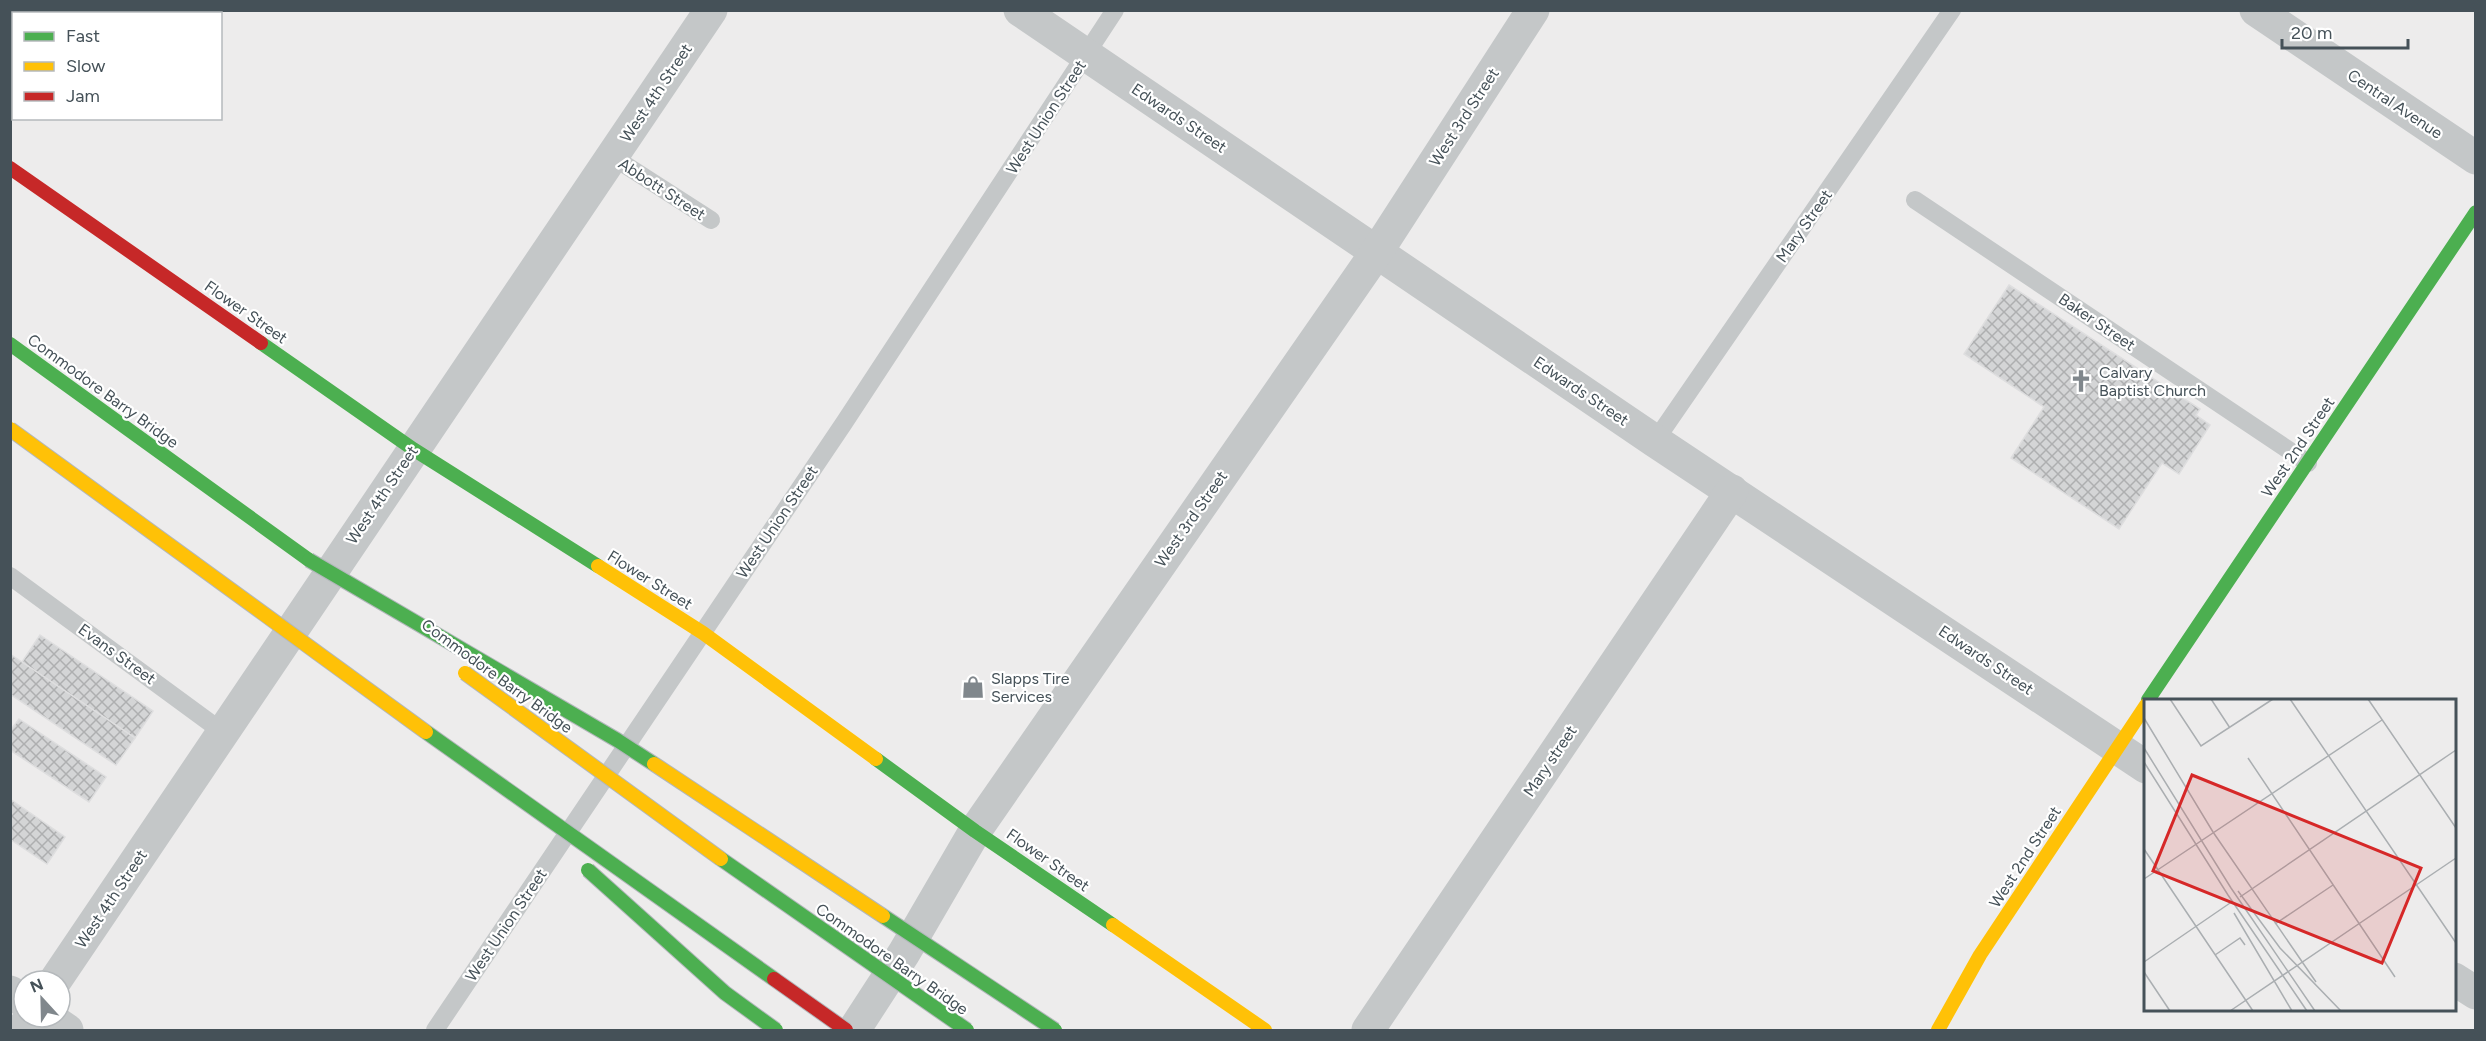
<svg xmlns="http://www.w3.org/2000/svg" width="2486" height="1041" viewBox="0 0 2486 1041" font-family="Figtree,sans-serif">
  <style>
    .building { fill: url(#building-cross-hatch); stroke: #dededf; stroke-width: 1.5 }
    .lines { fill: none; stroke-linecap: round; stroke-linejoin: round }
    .lane { stroke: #c4c7c8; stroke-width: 18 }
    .street { stroke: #c4c7c8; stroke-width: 33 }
    .fast { stroke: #4caf50; stroke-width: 14 }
    .slow { stroke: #ffc107; stroke-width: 14 }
    .jam { stroke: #c62828; stroke-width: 14 }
    .rail-casing { stroke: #c0c2c3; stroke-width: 7 }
    .rail { stroke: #fff; stroke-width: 4.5; stroke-dasharray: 14; stroke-linecap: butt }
    .fast-bridge-casing { stroke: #b2b7bb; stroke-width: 16; stroke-linecap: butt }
    .slow-bridge-casing { stroke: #b2b7bb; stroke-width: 16; stroke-linecap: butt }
    .jam-bridge-casing { stroke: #b2b7bb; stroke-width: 16; stroke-linecap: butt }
    .fast-bridge { stroke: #4caf50; stroke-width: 14 }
    .slow-bridge { stroke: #ffc107; stroke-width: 14 }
    .jam-bridge { stroke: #c62828; stroke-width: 14 }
    .labels { text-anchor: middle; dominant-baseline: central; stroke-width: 4.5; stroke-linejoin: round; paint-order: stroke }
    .street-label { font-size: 16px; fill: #455158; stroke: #fff }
    .poi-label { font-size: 16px; fill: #455158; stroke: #fff; text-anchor: start }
    .inset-road { fill: none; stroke: #aaaeb1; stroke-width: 1.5 }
    .view { fill: #d62828; fill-opacity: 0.15; stroke: #d62828; stroke-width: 3 }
    .inset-edge { fill: none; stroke: #455158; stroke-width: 3 }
  </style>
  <defs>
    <pattern id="building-cross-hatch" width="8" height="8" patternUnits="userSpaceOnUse" patternTransform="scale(1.5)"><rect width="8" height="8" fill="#d4d5d6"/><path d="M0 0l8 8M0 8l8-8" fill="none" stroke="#aeafb0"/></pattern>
  </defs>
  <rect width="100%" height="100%" fill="#edecec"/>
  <!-- building -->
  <g class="building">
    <path d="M2009 285 2200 409 2196 415 2210 425 2179 474 2162 463 2119 529 2011 458 2044 407 1964 354Z"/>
    <path d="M40 635 153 711 135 738 22 662Z"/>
    <path d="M10 654 135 738 116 765 10 694Z"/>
    <path d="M19 719 106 777 89 802 10 750V731Z"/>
    <path d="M10 799 65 837 47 864 10 839Z"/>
  </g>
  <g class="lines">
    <!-- lane -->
    <g class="lane">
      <path d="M613 157 711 220"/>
      <path d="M1915 200 2308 463"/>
      <path d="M1655 441 1952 10"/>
      <path d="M10 576 224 733"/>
      <path d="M435 1030 844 423 1115 10"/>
    </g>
    <!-- street -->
    <g class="street">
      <path d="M1020 10 1655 441 2146 767"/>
      <path d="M2256 10 2476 158"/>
      <path d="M2454 979 2476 993"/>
      <path d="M55 981 711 10"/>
      <path d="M10 992 24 1001"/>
      <path d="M48 1017 67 1030"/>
      <path d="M22 1030 31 1017"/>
      <path d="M854 1030 904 953 975 831 1376 253 1533 10"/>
      <path d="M1368 1030 1732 491"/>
    </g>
    <!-- fast -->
    <g class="fast">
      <path d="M261 343 413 449 598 566"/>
      <path d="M10 344 309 560"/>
      <path d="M2148 700 2476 212"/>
      <path d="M876 759 975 831 1113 925"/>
    </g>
    <!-- slow -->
    <g class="slow">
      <path d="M598 566 703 633 876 759"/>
      <path d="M1113 925 1265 1030"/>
      <path d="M1938 1030 1980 955 2146 705"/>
    </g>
    <!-- jam -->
    <path class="jam" d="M10 168 261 343"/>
    <!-- rail casing -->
    <g class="rail-casing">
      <g id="rail">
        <path d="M44 14 46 10"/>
        <path d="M10 22 14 17"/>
        <path d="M10 66 14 61"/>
      </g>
    </g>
    <!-- rail -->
    <use href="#rail" class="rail"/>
    <!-- fast-bridge casing -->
    <g class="fast-bridge-casing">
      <g id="fast-bridge">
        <path d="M309 560 617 740 654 764"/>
        <path d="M426 732 774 979"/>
        <path d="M721 859 967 1030"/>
        <path d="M588 870 725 993 776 1030"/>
        <path d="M883 916 1055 1030"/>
      </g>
    </g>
    <!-- slow-bridge casing -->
    <g class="slow-bridge-casing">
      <g id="slow-bridge">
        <path d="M10 429 426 732"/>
        <path d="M465 673 721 859"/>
        <path d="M654 764 883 916"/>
      </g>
    </g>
    <!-- jam-bridge casing -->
    <g class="jam-bridge-casing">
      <path id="jam-bridge" d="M774 979 846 1030"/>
    </g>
    <!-- fast-bridge -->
    <use href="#fast-bridge" class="fast-bridge"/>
    <!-- slow-bridge -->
    <use href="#slow-bridge" class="slow-bridge"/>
    <!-- jam-bridge -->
    <use href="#jam-bridge" class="jam-bridge"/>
  </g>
  <!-- icons -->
  <defs>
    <g id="church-bare" transform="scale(1.8)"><path d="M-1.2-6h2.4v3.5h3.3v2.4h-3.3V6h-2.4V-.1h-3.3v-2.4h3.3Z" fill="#80878c" stroke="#fff" stroke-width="2.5" paint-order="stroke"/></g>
    <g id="shop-bare" transform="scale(1.8)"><path d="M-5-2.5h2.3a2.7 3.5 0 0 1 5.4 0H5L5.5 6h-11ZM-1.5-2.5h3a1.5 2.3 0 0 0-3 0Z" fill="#80878c" stroke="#fff" stroke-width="2.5" paint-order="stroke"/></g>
  </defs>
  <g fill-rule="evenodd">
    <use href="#church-bare" x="2081" y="381"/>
    <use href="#shop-bare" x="973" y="687"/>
  </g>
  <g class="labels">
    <!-- street labels -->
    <g class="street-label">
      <text transform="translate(656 93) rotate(-56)">West 4th Street</text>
      <text transform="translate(2395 104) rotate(34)">Central Avenue</text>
      <text transform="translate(1046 117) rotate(-57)">West Union Street</text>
      <text transform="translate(1464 117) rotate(-57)">West 3rd Street</text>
      <text transform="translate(1179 118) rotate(34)">Edwards Street</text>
      <text transform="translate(662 189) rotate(33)">Abbott Street</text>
      <text transform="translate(1804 226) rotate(-55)">Mary Street</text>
      <text transform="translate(246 312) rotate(35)">Flower Street</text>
      <text transform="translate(2097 322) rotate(34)">Baker Street</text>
      <text transform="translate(103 391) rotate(36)">Commodore Barry Bridge</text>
      <text transform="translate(1581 391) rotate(34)">Edwards Street</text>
      <text transform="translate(2298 447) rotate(-56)">West 2nd Street</text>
      <text transform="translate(382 495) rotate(-56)">West 4th Street</text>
      <text transform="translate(1191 519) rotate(-55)">West 3rd Street</text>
      <text transform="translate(777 522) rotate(-56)">West Union Street</text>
      <text transform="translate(650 580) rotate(32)">Flower Street</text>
      <text transform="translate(117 654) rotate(36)">Evans Street</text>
      <text transform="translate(1986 660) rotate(34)">Edwards Street</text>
      <text transform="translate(497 676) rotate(36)">Commodore Barry Bridge</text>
      <text transform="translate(1550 761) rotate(-56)">Mary street</text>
      <text transform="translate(2025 857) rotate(-57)">West 2nd Street</text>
      <text transform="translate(1048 860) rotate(35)">Flower Street</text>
      <text transform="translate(111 899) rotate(-56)">West 4th Street</text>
      <text transform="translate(506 925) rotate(-56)">West Union Street</text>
      <text transform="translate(892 959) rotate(35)">Commodore Barry Bridge</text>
    </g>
    <!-- poi labels -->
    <g class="poi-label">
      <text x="2099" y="372">Calvary<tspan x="2099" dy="18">Baptist Church</tspan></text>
      <text x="991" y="678">Slapps Tire<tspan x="991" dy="18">Services</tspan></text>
    </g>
  </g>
  <!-- overview -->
  <g transform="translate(2144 699)">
    <rect width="312" height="312" fill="#edecec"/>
    <path class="inset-road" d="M26 0 57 47 129 0M67 0 86 29M146 0 312 244M224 0 312 129M0 19 69 133 172 283M0 49 87 189 171 312M104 59 251 278M0 63 84 196 163 312M0 150 109 312M0 180 238 21M94 192 136 249 197 312M96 198 312 51M90 214 148 312M131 225 189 186M71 256 96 239 101 246M0 263 89 202M0 273 26 312M86 312 312 159"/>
    <path class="view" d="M48 76 277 169 238 264 9 172Z"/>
    <rect width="312" height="312" class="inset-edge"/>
  </g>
  <!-- border -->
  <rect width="2486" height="1041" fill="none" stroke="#455158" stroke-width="24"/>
  <!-- legend -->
  <rect x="12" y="12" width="210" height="108" fill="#ffffff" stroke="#b5b9bc" stroke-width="1.5"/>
  <rect x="24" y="32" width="30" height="9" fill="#4caf50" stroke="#b5b9bc" stroke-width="1.5"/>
  <text x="66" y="42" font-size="18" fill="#455158">Fast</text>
  <rect x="24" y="62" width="30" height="9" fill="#ffc107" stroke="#b5b9bc" stroke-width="1.5"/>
  <text x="66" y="72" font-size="18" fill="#455158">Slow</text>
  <rect x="24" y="92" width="30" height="9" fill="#c62828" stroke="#b5b9bc" stroke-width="1.5"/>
  <text x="66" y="102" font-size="18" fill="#455158">Jam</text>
  <!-- north arrow -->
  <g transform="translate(42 999) rotate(338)"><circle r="28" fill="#ffffff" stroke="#b5b9bc" stroke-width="1.5"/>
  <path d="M0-4.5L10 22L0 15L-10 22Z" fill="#80878c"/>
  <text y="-9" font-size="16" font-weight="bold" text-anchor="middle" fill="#455158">N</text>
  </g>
  <!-- scale -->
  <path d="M2282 39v9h126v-9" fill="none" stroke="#455158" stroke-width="3"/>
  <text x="2291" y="39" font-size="18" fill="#455158" stroke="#ffffff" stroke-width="4.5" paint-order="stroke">20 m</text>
</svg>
